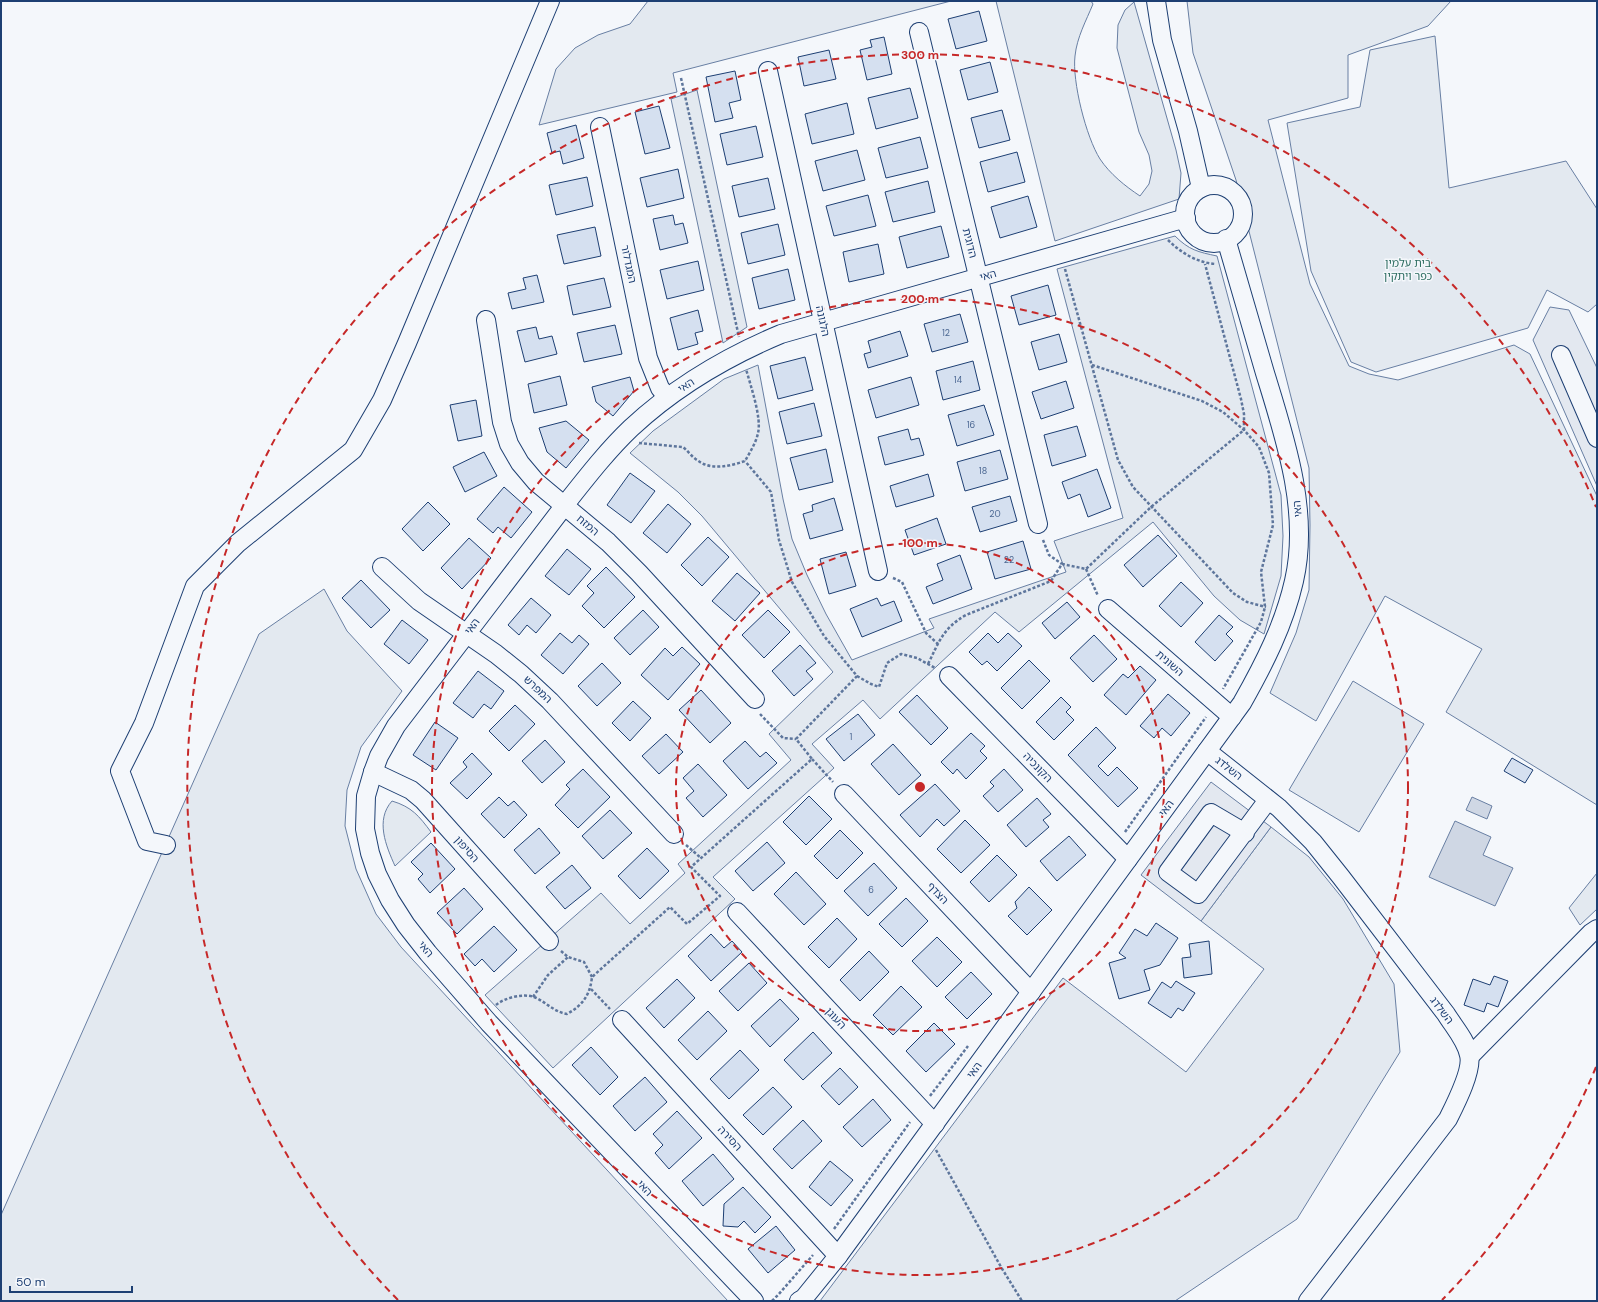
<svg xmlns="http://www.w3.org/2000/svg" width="1598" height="1302" viewBox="0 0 1598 1302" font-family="'DM Sans','Noto Sans Hebrew',sans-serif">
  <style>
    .green { fill: #e3e9f0; stroke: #687fa3 }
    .parking { fill: #e3e8f0; stroke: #687fa3 }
    .water { fill: #cfd7e4; stroke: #687fa3 }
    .building { fill: #d5e0f0; stroke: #1d3f73 }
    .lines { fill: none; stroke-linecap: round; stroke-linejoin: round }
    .minor-casing { stroke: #1d3f73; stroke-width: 20 }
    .path { stroke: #5e769c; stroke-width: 2.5; stroke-dasharray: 3 2; stroke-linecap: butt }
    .minor { stroke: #f4f7fb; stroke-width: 18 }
    .ring { fill: none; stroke: #c62828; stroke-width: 2; stroke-dasharray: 7 5 }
    .labels { text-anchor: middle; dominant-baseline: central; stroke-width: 3; stroke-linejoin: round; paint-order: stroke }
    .number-label { font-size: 9px; fill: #4b6792 }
    .street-label { font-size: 11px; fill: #1d3f73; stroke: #f4f7fb }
    .park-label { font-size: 11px; fill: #2c6c60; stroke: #f4f7fb }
    .centre { fill: #c62828; stroke: #f4f7fb; stroke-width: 2 }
    .ring-label { font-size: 12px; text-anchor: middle; font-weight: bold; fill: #c62828; stroke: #f4f7fb; stroke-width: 3; stroke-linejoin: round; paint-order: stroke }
  </style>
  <rect width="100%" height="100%" fill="#f4f7fb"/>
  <!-- green -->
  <g class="green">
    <path d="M648 1H951L673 73 677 92 539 125 556 69 575 48 598 35 630 24Z"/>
    <path d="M996 1H1091L1093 4C1086 21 1077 37 1075 56 1072 81 1086 137 1100 159 1110 174 1125 186 1140 196L1149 184 1152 171 1149 155 1139 132 1117 48 1118 25 1125 10 1134 2 1176 150 1181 173 1179 199 1055 241Z"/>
    <path d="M1187 1H1451L1428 26 1348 55V98L1268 120 1310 284 1349 366 1369 374 1398 380 1514 345 1530 354 1597 496V805L1446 712 1482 649 1385 596 1316 721 1270 693 1296 633 1309 590 1310 525 1309 468 1236 180 1193 53Z"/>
    <path d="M1435 36 1449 188 1566 161 1597 209V304L1588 312 1547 290 1528 328 1376 372 1351 362 1311 271 1287 123 1360 107 1370 50Z"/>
    <path d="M697 90 747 327 723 343 671 99Z"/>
    <path d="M1175 236C1189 250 1198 252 1217 256L1281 495 1283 536 1281 576 1264 634 1240 620 1214 596 1153 522 1019 632 995 612 880 719 863 700 812 744 834 768 713 877 735 899 553 1068 485 995 601 893 630 924 685 873 678 864 791 760 769 734 833 672 702 516 678 492 630 453 653 431 724 379 758 365 783 499 792 539 807 575 826 614 852 660 934 628 929 619 1066 572 1054 541 1123 518 1057 269Z"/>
    <path d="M324 589 347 631 402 691 361 747 347 790 345 826 356 869 376 914 401 947 728 1301H1V1215L259 634Z"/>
    <path d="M1353 681 1424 724 1359 832 1289 790Z"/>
    <path d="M392 801C412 807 419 816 431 832L395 866C386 846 375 820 392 801Z"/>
    <path d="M1271 827 1309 857 1343 899 1394 984 1400 1052 1297 1219 1175 1301H820L1063 978 1186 1072 1264 969 1201 921Z"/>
    <path d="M1597 873V909L1580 925 1569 908Z"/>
  </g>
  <!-- parking -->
  <g class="parking">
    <path d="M1550 307 1569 310 1597 368V486L1533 340Z"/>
    <path d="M1211 782 1271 827 1201 921 1141 875Z"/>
  </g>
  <!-- water -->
  <g class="water">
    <path d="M1472 797 1492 806 1487 819 1466 810Z"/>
    <path d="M1455 821 1491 837 1483 855 1513 868 1495 906 1429 877Z"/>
  </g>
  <!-- building -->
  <g class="building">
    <path d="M979 11 987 41 956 49 948 19Z"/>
    <path d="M884 37 892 74 867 80 860 50 872 47 870 40Z"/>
    <path d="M829 50 836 79 804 86 798 57Z"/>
    <path d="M990 62 998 92 968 100 960 70Z"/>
    <path d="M735 71 741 100 729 103 733 118 715 122 706 77Z"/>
    <path d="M910 88 918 118 876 129 868 98Z"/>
    <path d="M847 103 854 134 812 144 805 114Z"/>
    <path d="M659 106 670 148 645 154 635 112Z"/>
    <path d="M1002 110 1010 140 979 148 971 118Z"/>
    <path d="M576 125 584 158 563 164 560 151 552 153 547 133Z"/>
    <path d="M756 126 763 157 727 165 720 134Z"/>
    <path d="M920 137 928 168 886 178 878 148Z"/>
    <path d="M857 150 865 180 823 191 815 161Z"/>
    <path d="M1017 152 1025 182 988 192 980 162Z"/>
    <path d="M678 169 684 198 647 207 640 178Z"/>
    <path d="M587 177 593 206 556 215 549 185Z"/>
    <path d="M768 178 775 209 739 217 732 186Z"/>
    <path d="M928 181 935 212 893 222 885 192Z"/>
    <path d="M868 195 876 226 834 236 826 206Z"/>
    <path d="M1028 196 1037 227 1000 238 991 207Z"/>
    <path d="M673 215 675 225 683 223 688 243 660 250 653 219Z"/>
    <path d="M778 224 785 255 748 264 741 233Z"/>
    <path d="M941 226 949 257 907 268 899 237Z"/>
    <path d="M595 227 601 256 564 264 557 235Z"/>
    <path d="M878 244 884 274 849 282 843 252Z"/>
    <path d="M698 261 704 290 667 299 660 270Z"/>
    <path d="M788 269 795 300 759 309 752 278Z"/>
    <path d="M537 275 544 302 512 309 508 293 526 289 523 278Z"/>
    <path d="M604 278 611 307 573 315 567 286Z"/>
    <path d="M1048 285 1056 315 1019 325 1011 296Z"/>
    <path d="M698 310 703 331 695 333 698 344 678 350 670 318Z"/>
    <path d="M960 314 968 342 932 352 924 324Z"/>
    <path d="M615 325 622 354 584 362 577 333Z"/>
    <path d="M536 327 539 339 552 336 557 354 525 362 517 331Z"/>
    <path d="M900 331 908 356 868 368 864 354 871 352 868 341Z"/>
    <path d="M1059 334 1067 362 1039 370 1031 342Z"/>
    <path d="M805 357 813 390 778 399 770 366Z"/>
    <path d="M973 361 980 390 943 400 936 371Z"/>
    <path d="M560 376 567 405 534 413 528 384Z"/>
    <path d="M630 377 634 391 613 416 596 402 592 387Z"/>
    <path d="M911 377 919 405 876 418 868 390Z"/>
    <path d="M1066 381 1074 408 1041 419 1032 392Z"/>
    <path d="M476 400 482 436 458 441 450 405Z"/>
    <path d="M814 403 822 436 787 444 779 412Z"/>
    <path d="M984 405 994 435 957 446 948 415Z"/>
    <path d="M566 421 589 440 566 468 547 452 539 428Z"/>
    <path d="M1077 426 1086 456 1052 466 1044 435Z"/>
    <path d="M908 429 911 440 919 438 924 455 885 465 878 437Z"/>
    <path d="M826 449 833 482 799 490 790 458Z"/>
    <path d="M1000 450 1008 479 965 491 957 462Z"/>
    <path d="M484 452 497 476 465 492 453 467Z"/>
    <path d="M1097 469 1111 508 1088 517 1080 494 1068 499 1062 482Z"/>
    <path d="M630 473 655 491 631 523 607 505Z"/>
    <path d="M928 474 934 496 896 507 890 486Z"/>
    <path d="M504 487 532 512 511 538 498 527 493 533 477 519Z"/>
    <path d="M1010 496 1017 521 980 532 972 507Z"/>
    <path d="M834 498 843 530 810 539 803 514 813 511 812 505Z"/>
    <path d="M428 502 450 524 423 551 402 529Z"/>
    <path d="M668 504 691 524 667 553 643 533Z"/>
    <path d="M937 518 946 544 914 555 905 530Z"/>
    <path d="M1158 535 1177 556 1143 587 1124 565Z"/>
    <path d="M708 537 729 557 702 586 681 565Z"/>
    <path d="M469 538 491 558 462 589 441 568Z"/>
    <path d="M1023 541 1031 569 995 579 987 552Z"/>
    <path d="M567 549 591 569 569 595 545 576Z"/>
    <path d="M846 552 856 586 829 594 820 559Z"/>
    <path d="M960 555 972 589 933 604 926 587 943 580 937 564Z"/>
    <path d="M606 567 635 597 604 628 582 606 594 593 587 586Z"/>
    <path d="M737 573 760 593 735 621 712 601Z"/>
    <path d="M361 580 390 610 371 628 342 598Z"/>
    <path d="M1181 582 1203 603 1181 627 1159 606Z"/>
    <path d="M531 598 551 615 536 633 527 625 519 635 508 625Z"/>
    <path d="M877 598 881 606 894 601 902 621 862 637 850 609Z"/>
    <path d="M1067 602 1080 617 1055 639 1042 623Z"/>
    <path d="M643 610 659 627 630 655 614 638Z"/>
    <path d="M768 610 790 632 764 658 742 635Z"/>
    <path d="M1219 615 1233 627 1226 634 1233 641 1215 661 1195 642Z"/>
    <path d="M402 620 428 640 409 664 384 644Z"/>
    <path d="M560 633 572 643 579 635 589 644 563 674 541 655Z"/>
    <path d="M988 633 998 643 1008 633 1022 646 997 671 987 661 982 665 969 652Z"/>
    <path d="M1094 635 1117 659 1093 682 1070 658Z"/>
    <path d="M800 645 816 663 806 671 813 679 794 696 772 671Z"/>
    <path d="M682 647 700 664 668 700 641 675 665 648 673 656Z"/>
    <path d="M1029 660 1050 681 1022 709 1001 688Z"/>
    <path d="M602 663 621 683 597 706 578 686Z"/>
    <path d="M1140 666 1156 680 1126 715 1104 695 1123 674 1128 678Z"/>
    <path d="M478 671 504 691 491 709 484 704 473 718 453 703Z"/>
    <path d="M701 690 731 723 710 743 679 710Z"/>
    <path d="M1168 694 1190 713 1171 736 1162 728 1154 738 1140 726Z"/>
    <path d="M917 695 948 728 931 745 899 712Z"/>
    <path d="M1061 697 1071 707 1066 712 1074 720 1054 740 1036 722Z"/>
    <path d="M633 701 651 718 630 741 612 723Z"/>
    <path d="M515 705 535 724 509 751 489 731Z"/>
    <path d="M858 714 875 735 844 761 826 739Z"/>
    <path d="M435 722 458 738 436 770 413 755Z"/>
    <path d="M1096 727 1116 748 1098 766 1108 776 1117 767 1138 788 1118 807 1068 755Z"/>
    <path d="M971 733 985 746 980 751 987 758 966 779 957 769 953 774 941 762Z"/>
    <path d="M666 734 683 752 659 774 642 756Z"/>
    <path d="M545 740 565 762 542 783 522 761Z"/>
    <path d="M745 741 760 757 766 752 777 763 748 789 723 761Z"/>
    <path d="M893 744 921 775 899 795 871 764Z"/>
    <path d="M472 753 492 774 467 799 450 783 467 767 463 762Z"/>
    <path d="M1512 758 1533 770 1525 783 1504 771Z"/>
    <path d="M698 764 727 795 703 817 686 798 694 791 683 778Z"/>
    <path d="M583 769 610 797 578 828 555 805 570 789 566 785Z"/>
    <path d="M1004 769 1023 790 998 812 983 796 994 786 990 782Z"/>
    <path d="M935 784 960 811 944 826 937 819 920 837 900 815Z"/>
    <path d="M809 796 832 819 806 845 783 822Z"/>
    <path d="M499 797 508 806 514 801 527 815 504 838 481 814Z"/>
    <path d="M1037 798 1051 814 1043 820 1049 827 1026 847 1007 825Z"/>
    <path d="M610 810 632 833 603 859 582 836Z"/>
    <path d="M965 820 990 845 961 873 937 849Z"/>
    <path d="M539 828 560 853 535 874 514 850Z"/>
    <path d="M840 830 863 853 837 879 814 856Z"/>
    <path d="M1069 836 1086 855 1057 881 1040 861Z"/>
    <path d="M767 842 785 863 753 891 735 871Z"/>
    <path d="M431 843 455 869 430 893 418 879 423 874 411 862Z"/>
    <path d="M647 848 669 871 640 899 618 876Z"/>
    <path d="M997 855 1017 875 989 902 970 882Z"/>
    <path d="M874 863 897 888 868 916 844 891Z"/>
    <path d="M572 865 591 888 565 909 546 887Z"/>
    <path d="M796 872 826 904 804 925 774 894Z"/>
    <path d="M1029 887 1052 910 1027 935 1008 916 1017 908 1015 902Z"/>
    <path d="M464 888 483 909 457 934 437 913Z"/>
    <path d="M906 898 928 921 902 947 879 924Z"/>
    <path d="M837 918 857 939 829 968 808 947Z"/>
    <path d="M1156 923 1178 938 1160 965 1144 970 1150 990 1119 999 1109 963 1126 958 1119 953 1135 929 1147 936Z"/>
    <path d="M494 926 517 950 494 972 482 959 475 966 464 954Z"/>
    <path d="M711 934 724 948 732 941 742 952 711 981 688 956Z"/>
    <path d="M937 937 962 962 937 987 912 961Z"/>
    <path d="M1209 941 1212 974 1184 978 1182 958 1191 957 1189 944Z"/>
    <path d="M869 951 889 972 860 1001 840 980Z"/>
    <path d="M749 963 767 983 738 1011 719 991Z"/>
    <path d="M971 972 992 994 967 1019 945 997Z"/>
    <path d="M1494 976 1508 981 1498 1007 1487 1003 1484 1012 1464 1005 1473 979 1490 985Z"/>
    <path d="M677 979 695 998 664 1028 646 1008Z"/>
    <path d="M1176 981 1195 993 1183 1011 1178 1008 1171 1018 1148 1003 1162 982 1171 988Z"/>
    <path d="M901 986 922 1007 893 1035 873 1015Z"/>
    <path d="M780 999 799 1019 770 1047 751 1026Z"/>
    <path d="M708 1011 727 1031 697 1060 678 1040Z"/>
    <path d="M934 1023 955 1044 926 1072 906 1051Z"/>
    <path d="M813 1032 832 1053 803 1080 784 1060Z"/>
    <path d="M591 1047 618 1077 600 1095 572 1065Z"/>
    <path d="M740 1050 759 1070 729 1099 710 1079Z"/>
    <path d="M840 1068 858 1087 839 1105 821 1086Z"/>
    <path d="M645 1077 667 1102 635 1131 613 1106Z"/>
    <path d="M773 1087 792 1107 763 1135 743 1115Z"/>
    <path d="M873 1099 891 1120 862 1147 843 1127Z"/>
    <path d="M677 1111 702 1138 669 1169 655 1153 663 1145 653 1134Z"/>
    <path d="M803 1120 822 1141 792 1169 773 1149Z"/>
    <path d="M713 1154 734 1179 703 1206 682 1181Z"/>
    <path d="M830 1161 853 1180 831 1206 809 1187Z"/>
    <path d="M743 1187 771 1217 755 1233 744 1221 738 1227 723 1226 724 1204Z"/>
    <path d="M776 1226 795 1250 768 1273 748 1249Z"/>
  </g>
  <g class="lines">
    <!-- minor casing -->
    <g class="minor-casing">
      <g id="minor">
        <path d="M1156 1 1162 40 1188 131 1201 188"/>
        <path d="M919 32 1038 524"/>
        <path d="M768 71 878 571"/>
        <path d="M600 127 648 358 660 388 667 397"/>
        <circle cx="1214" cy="214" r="29"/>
        <path d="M486 320 502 422 509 444 520 463 536 482 608 542 639 573 755 699"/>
        <path d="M1561 355 1597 438"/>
        <path d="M382 567 419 601 496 654 521 674 550 701 674 834"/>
        <path d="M1108 609 1232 717"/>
        <path d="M949 676 1128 859"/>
        <path d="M1207 751 1279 808 1313 842 1341 877 1446 1014C1454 1027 1466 1040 1469 1055 1473 1070 1455 1105 1448 1119L1308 1301"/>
        <path d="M373 772 411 790 423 800 549 941"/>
        <path d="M844 794 1031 992"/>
        <path d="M1245 833 1211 813 1168 872 1198 894 1268 800"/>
        <path d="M166 845 147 841 120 771 144 723 195 586 238 543 353 450 382 400 407 343 550 1"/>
        <path d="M737 912 935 1124"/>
        <path d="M622 1020 838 1256"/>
        <path d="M1470 1056 1591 933 1597 929"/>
        <path d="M754 1301 489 1023 428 953 406 925 390 900 377 874 370 853 365 829 366 796 373 772 379 756 396 726 571 497C590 473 609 449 631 428 675 387 726 357 781 334L1186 218"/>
        <path d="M799 1301 804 1298 838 1256 1242 703C1264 664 1284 625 1294 581 1310 512 1285 438 1265 373 1252 328 1239 284 1226 239"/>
      </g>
    </g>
    <!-- path -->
    <g class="path">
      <path d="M681 78 739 337"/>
      <path d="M1168 240C1181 253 1198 263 1216 264"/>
      <path d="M1065 269 1118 460 1133 487 1233 593 1247 602 1266 607"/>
      <path d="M1092 365 1202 401 1223 412 1244 430 1259 447 1269 473 1273 525 1261 572 1265 607 1261 622 1223 689"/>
      <path d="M639 443 683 447C688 451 692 457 697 460 711 471 730 466 745 461 750 452 756 443 758 433 762 418 750 384 746 369"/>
      <path d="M1043 540 1049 555 1062 564"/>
      <path d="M1086 569 1098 596"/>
      <path d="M893 578 902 582 926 633 938 644"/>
      <path d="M928 664C939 642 943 628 966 615L1051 581 1062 564 1086 569 1151 507 1244 430V414L1241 399 1205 264"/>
      <path d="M857 676 871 684 879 687 887 663 901 654 917 658 935 668"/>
      <path d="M760 714 783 738 796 739"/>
      <path d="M812 759 833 782"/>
      <path d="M1125 832 1206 717"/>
      <path d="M686 845 701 858"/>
      <path d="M561 951 568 957 584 962 592 977"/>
      <path d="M591 989 610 1009"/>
      <path d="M533 997 548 975 568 957"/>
      <path d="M496 1005C504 998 523 993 534 997 546 1002 554 1012 567 1014 583 1005 590 995 592 977L670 907 687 924 720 896 691 867 812 759 796 739 857 676 824 636 792 582 779 540 771 492 745 461"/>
      <path d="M930 1096 968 1046"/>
      <path d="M936 1150 1001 1267 1022 1301"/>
      <path d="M834 1229 910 1122"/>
      <path d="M772 1301 778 1295 813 1255"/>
    </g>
    <!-- minor -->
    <use href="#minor" class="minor"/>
  </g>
  <!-- distance rings -->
  <g class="ring">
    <circle cx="920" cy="787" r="244"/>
    <circle cx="920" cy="787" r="488"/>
    <path d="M1596 1067A732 732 0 0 1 1442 1300M398 1300A732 732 0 1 1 1596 507"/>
  </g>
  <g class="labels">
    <!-- number labels -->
    <g class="number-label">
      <text x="946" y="333">12</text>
      <text x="958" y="380">14</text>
      <text x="971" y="425">16</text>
      <text x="983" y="471">18</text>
      <text x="995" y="514">20</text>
      <text x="1009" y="560">22</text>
      <text x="851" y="737">1</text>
      <text x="871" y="890">6</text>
    </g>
    <!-- street labels -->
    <g class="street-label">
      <text transform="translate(970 243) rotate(76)">הדוגית</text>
      <text transform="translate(629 264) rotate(78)">המגדלור</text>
      <text transform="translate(988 275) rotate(-16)">האי</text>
      <text transform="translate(823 321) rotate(78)">הלגונה</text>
      <text transform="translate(686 385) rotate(-33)">האי</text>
      <text transform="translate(1297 509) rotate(-95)">האי</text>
      <text transform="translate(588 525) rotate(40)">המזח</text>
      <text transform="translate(472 626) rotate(-53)">האי</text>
      <text transform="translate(1170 663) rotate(41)">השונית</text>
      <text transform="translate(538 689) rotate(43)">המפרש</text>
      <text transform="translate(1038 767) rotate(46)">הקונכיה</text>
      <text transform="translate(1229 768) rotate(38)">השלדג</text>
      <text transform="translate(1166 808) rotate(-54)">האי</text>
      <text transform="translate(467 849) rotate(48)">הסיפון</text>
      <text transform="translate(938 893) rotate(47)">הצדף</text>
      <text transform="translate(426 949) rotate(50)">האי</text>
      <text transform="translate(1442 1010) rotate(53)">השלדג</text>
      <text transform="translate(836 1018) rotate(47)">העוגן</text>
      <text transform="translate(974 1070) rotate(-54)">האי</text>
      <text transform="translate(730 1138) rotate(47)">הסירה</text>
      <text transform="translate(645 1188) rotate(47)">האי</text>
    </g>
    <!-- park labels -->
    <g class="park-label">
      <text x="1408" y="263">בית עלמין<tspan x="1408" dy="13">כפר ויתקין</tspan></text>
    </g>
  </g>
  <circle cx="920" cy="787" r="6" class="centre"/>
  <g class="ring-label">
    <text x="920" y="59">300 m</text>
    <text x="920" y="303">200 m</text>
    <text x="920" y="547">100 m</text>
  </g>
  <!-- border -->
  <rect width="1598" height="1302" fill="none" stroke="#1d3f73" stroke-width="4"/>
  <!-- scale -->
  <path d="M10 1286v6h122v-6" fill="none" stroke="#1d3f73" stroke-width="2"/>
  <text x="16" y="1286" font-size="12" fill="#1d3f73" stroke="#f4f7fb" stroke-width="3" paint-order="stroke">50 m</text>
</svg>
